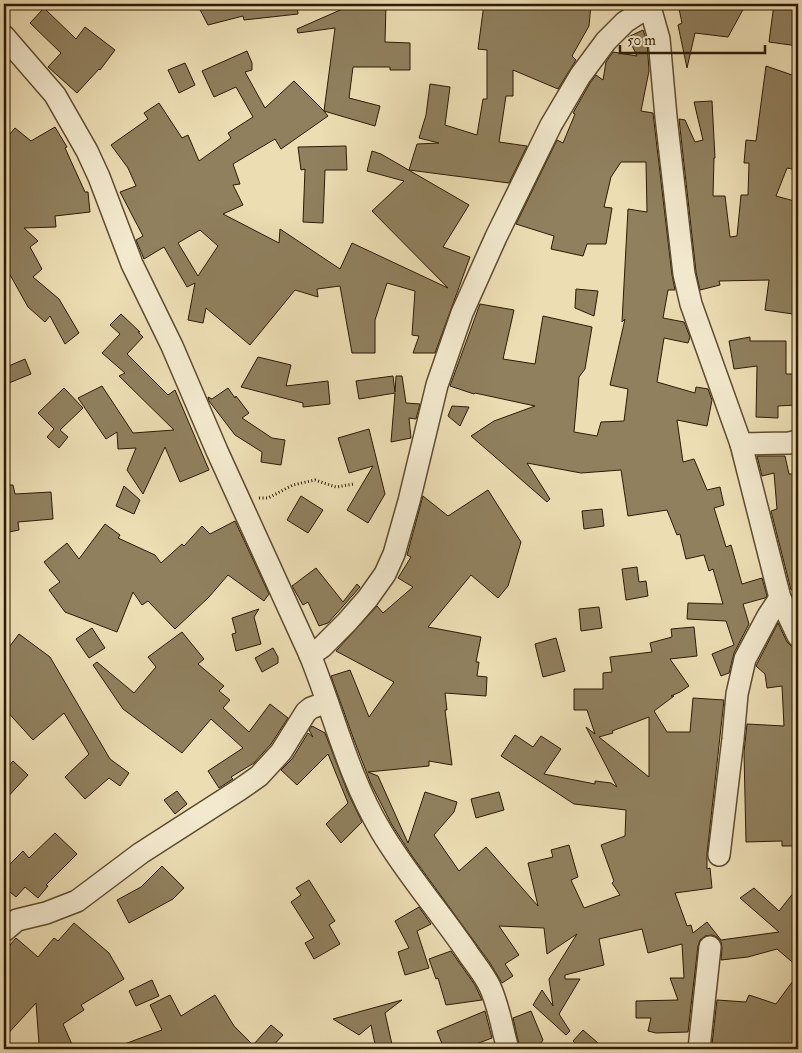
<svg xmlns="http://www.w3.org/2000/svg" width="802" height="1053" viewBox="0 0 802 1053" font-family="'IM FELL Double Pica',serif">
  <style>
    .building { fill: #90805e; stroke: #2c1b01; fill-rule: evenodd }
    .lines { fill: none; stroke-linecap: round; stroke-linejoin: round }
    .minor-casing { stroke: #5c4c2e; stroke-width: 24 }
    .path { stroke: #2c1b01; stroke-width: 3; stroke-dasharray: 1 2.5; stroke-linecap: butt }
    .minor { stroke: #f3e9ce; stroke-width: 21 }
  </style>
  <rect width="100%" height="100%" fill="#ecddb3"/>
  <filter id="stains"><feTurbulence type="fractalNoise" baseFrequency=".004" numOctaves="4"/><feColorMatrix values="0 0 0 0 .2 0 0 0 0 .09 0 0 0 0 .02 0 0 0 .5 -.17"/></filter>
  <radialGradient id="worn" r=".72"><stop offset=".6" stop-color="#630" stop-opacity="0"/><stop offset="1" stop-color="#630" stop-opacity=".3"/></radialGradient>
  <!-- building -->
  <g class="building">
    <path d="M197 4H297L298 14 244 20 243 16 208 25Z"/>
    <path d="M346 4H386L385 42 410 43V70H390V67H353L349 98 380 106 375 126 324 111 328 116 281 149 275 139 233 164 240 184 233 185 243 205 223 214 279 243 280 229 340 269 352 243 448 288 372 211 404 181 367 171 372 151 381 154 469 205 443 247 470 257 435 353H413L419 336 412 335 415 291 387 283 375 320V353H352L340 286 317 289 318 297 295 290 250 345 206 308 203 323 188 320 195 283 187 287 164 247 144 259 136 240 143 236 120 192 136 186 128 168 111 145 148 119 144 113 159 103 182 138 188 135 199 161 231 138 228 133 253 117 236 87 214 97 202 71 247 51 252 63V70L245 72 265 108 294 81 324 111 335 28 298 33 297 29 347 7ZM200 230 218 246 198 276 178 243Z"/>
    <path d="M484 4H591L589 26 572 56 576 60 558 89 513 70V96H506L499 142 527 146 509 183 409 170 417 144 439 143 419 138 426 115 430 84 450 87 445 125 477 135 483 99H487V50L478 49Z"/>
    <path d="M678 4H746L728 37 695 33 687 68 678 25 682 23Z"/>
    <path d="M774 4H798V46L769 42Z"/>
    <path d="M44 8 76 39 85 27 115 50 100 70 99 69 77 93 48 67 61 53 30 23Z"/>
    <path d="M643 30 647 41 649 71 641 111 653 113 672 275 675 290H668L663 318 684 322 690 337 688 343 664 338 657 382 695 393 696 387 708 389 712 400 707 426 677 420 683 462 694 459 707 490 720 487 724 505 714 508 726 547 731 545 742 584 762 578 767 596 765 598 743 604 749 624 734 653 729 673 721 676 712 654 734 645 726 621 687 619 688 603 723 604 713 569 709 571 704 555 686 559 680 534 677 535 667 510 628 516 621 470 581 473 527 463 550 499 547 502 471 436 494 421 535 406 475 393 474 394 450 386 480 304 514 310 503 359 535 364 543 316 592 327 585 369 579 377 574 432 597 436 601 422 624 421 628 389 610 385 625 319 622 322 628 209 647 212 646 162H621L611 177 604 207 612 208 606 244H587L583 256 551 249 554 236 516 224 557 140 563 143 575 114 573 113 590 83 596 75 603 80 606 62 613 52 637 56 628 37Z"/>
    <path d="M185 63 195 85 179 93 168 70Z"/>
    <path d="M766 66 798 77V170L787 168 776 196 798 202V270L793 314 765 310 769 280 719 281 720 285 700 290 696 272 679 119 685 120 695 142 703 140 694 102 712 101 715 158H714L713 196H725L730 237 737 236 741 195H748L749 163H744L746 140 756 141Z"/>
    <path d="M55 127 67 147 65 148 85 192H88L90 212 55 216 56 227 24 228 38 241 30 247 42 269 33 277 59 299 79 333 65 344 50 316 45 322 28 307 4 264V141L15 128 31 141Z"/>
    <path d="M346 146 347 170H325L323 223 303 222 305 169 301 170 298 147Z"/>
    <path d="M576 289 598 291 594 316 575 308Z"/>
    <path d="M121 314 140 332H138L143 337 127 354 168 395 175 390 209 470 180 482 165 447 143 494 127 470 136 448 118 449 117 432 106 439 78 398 102 386 133 433 174 430 119 376 125 373 102 353 120 334 110 325Z"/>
    <path d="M750 337V341H786V374H798V397L796 405 778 406V418L756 417 757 366 734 369 729 341Z"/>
    <path d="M258 357 291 365 286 386 328 381 330 404 303 407V403L241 387Z"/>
    <path d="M25 359 31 374 4 385V368Z"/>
    <path d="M393 376 395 392 396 376H402L406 403 420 404 416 419 409 418 411 438 391 442 395 393 359 399 356 381Z"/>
    <path d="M64 388 83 408 60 430 68 437 59 448 47 437 54 429 38 413Z"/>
    <path d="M228 388 235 398 236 396 249 413 242 418 272 438 285 440 281 465 261 462 262 452 235 435 209 401 208 397 212 399Z"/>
    <path d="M452 406 469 407 460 426 448 416Z"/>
    <path d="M369 429 385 494 368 523 347 510 373 466 349 473 338 438Z"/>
    <path d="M757 456H785L789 474H793L796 504H793L798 531V588L791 590 771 511 777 509 774 473 762 476Z"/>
    <path d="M4 485H13L15 494 51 492 53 519 18 522 19 530 4 533Z"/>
    <path d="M124 486 140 500 134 514 116 506Z"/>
    <path d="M488 490 521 542 508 586 498 598 471 575 428 627 481 637 476 662H479L477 676 487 677 486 696 445 693 447 710H445L452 765 429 761V766L368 772 378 776 408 843 425 792 457 802 454 812 434 835 459 871 486 847 538 906 528 863 553 857 551 850 569 845 578 877 571 880 584 908 620 895 612 883 614 881 601 845 625 836 626 810 574 804 501 756 515 735 533 747 541 736 561 749 544 774 595 784V781L611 783 617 787 586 727 595 734 587 710H574V689H603V673L612 672 610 657 652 652 650 643 672 637 671 629 694 627 697 656 670 659 689 686 680 692 671 696H674L654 711 667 732H690L693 698 724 700 707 854V869L710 868 712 888 675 893 687 926 691 925 693 933 707 922 721 940 779 932 740 898 754 888 779 911 798 887V967L777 949 748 957 721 960 722 948 721 942 717 937 712 935 705 936 700 940 698 946 688 1032 656 1033 648 1031 651 1018H636V1001L678 1000 670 978H684L682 944 648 953 642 929 599 939 604 965 565 975V979H580L559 1014 570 1031 566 1035 533 1005 542 990 553 1006 549 979 577 934 547 954 544 928 499 926 519 955 505 964 513 976 502 983 490 963 412 856 392 825 371 784 354 740 331 676 350 670 369 717 394 682 336 651 377 606 383 613 413 587 398 578 411 557 407 555 423 496 448 516ZM649 717V777L599 737 613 733 612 731Z"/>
    <path d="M301 496 323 510 308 533 287 520Z"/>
    <path d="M602 509 604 526 584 529 582 511Z"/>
    <path d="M235 521 269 594 264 601 228 575 209 597 175 629 148 601 142 605 133 592 117 632 65 612 49 590 60 582 44 562 67 543 79 559 105 524 120 535 118 538 155 555 161 563 182 544 184 546 202 526 210 534Z"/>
    <path d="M637 567 639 582 646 581 648 596 626 600 622 569Z"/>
    <path d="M316 568 343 602 357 584 360 587 328 623 319 626 308 602 303 605 292 586Z"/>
    <path d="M599 607 602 628 581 631 579 609Z"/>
    <path d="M259 609 254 617 261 644 236 651 232 634 236 633 232 618Z"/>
    <path d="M778 623 787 642 791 646 798 648V846H782V841L746 842 744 752 747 724 784 726 782 686 767 688 765 674 756 666Z"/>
    <path d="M92 628 105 648 89 658 76 639Z"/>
    <path d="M182 632 204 659 198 664 224 686 219 691 230 700 223 708 249 732 270 704 288 718 271 744 254 763 231 777 233 779 219 788 208 771 243 748 211 719 182 753 123 709 93 665 97 662 134 693 156 667 148 657Z"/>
    <path d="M19 634 50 657 110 759 129 773 120 786 109 778 85 799 65 777 89 754 64 713 33 740 4 708V654Z"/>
    <path d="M556 638 565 671 543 677 535 644Z"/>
    <path d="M273 648 278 657V663L262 672 255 658Z"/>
    <path d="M312 726 325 733 348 793 362 822 341 843 326 824 348 803 328 754 297 785 281 770 292 759 308 733 313 737 309 730Z"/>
    <path d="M13 761 28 775 4 801V771Z"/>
    <path d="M177 791 187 804 175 814 164 800Z"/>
    <path d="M499 792 504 810 476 818 471 799Z"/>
    <path d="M55 833 77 854 46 885 48 886 38 898 25 887 16 897 4 887V870L23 851 29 858Z"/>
    <path d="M162 866 184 888 173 899 129 923 117 900 141 887Z"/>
    <path d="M309 880 335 921 329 925 340 944 314 959 305 943 314 938 291 902 301 895 296 888Z"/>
    <path d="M419 907 431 924 417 931 429 968 405 975 398 952 409 948 395 921Z"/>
    <path d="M74 923 109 953 124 979 81 1005 84 1010 63 1024 74 1049H41L39 1043 36 1003 4 1038V952L16 938 38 957 54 938 58 941Z"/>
    <path d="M451 951 475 985 482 1000 446 1005 438 978 436 979 429 959Z"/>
    <path d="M798 974V1049H729L712 1044 717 1000 746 1002 749 995 776 1004Z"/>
    <path d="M152 980 159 996 136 1006 129 991Z"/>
    <path d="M170 995 181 1016 215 995 234 1026 253 1045 271 1025 283 1035 270 1049H115L114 1048 162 1030 150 1005Z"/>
    <path d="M402 1000 385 1013 393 1049H376L371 1025 359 1035 333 1019Z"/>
    <path d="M485 1011 492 1038 463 1049H444L437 1031Z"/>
    <path d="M531 1011 543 1040 537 1049H520L513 1018Z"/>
    <path d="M583 1030 605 1049H581L573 1041Z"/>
  </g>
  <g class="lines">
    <!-- minor casing -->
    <g class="minor-casing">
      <g id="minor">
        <path d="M650 7 659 39 666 117 684 274 691 304 741 444 780 598 798 636"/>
        <path d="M4 36 55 95 87 151 99 177 132 264 172 346 217 451 310 655C334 714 348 776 381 831 407 875 441 913 469 955 476 965 485 976 490 987 499 1006 502 1029 508 1049"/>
        <path d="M741 444 789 443 798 441"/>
        <path d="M310 655 322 647 347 622 368 598 385 574 394 554 409 501 437 385 462 313 496 237 551 125 580 76 606 41 625 22 653 4"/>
        <path d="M719 855 733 739 737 694 745 659 768 616 780 598"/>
        <path d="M4 931 17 920 46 913 77 901 141 853 239 790 259 776 281 752 306 712 311 708 327 702"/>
        <path d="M699 1049 710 947"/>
      </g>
    </g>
    <!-- path -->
    <path class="path" d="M259 498H268L293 485 315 480 336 487 354 484"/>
    <!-- minor -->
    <use href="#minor" class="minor"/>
  </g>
  <!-- margin -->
  <rect width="802" height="1053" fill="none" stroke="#ecddb3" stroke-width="20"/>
  <rect x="5" y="5" width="792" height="1043" fill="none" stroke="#2c1b01" stroke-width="2.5"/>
  <rect x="10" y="10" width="782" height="1033" fill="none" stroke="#2c1b01"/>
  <!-- scale -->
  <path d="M620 45v8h145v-8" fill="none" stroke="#2c1b01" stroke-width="2.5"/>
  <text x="627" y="45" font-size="15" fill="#2c1b01" stroke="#f3e9ce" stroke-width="4" paint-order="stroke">50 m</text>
  <rect width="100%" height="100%" filter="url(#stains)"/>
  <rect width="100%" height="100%" fill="url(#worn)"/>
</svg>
